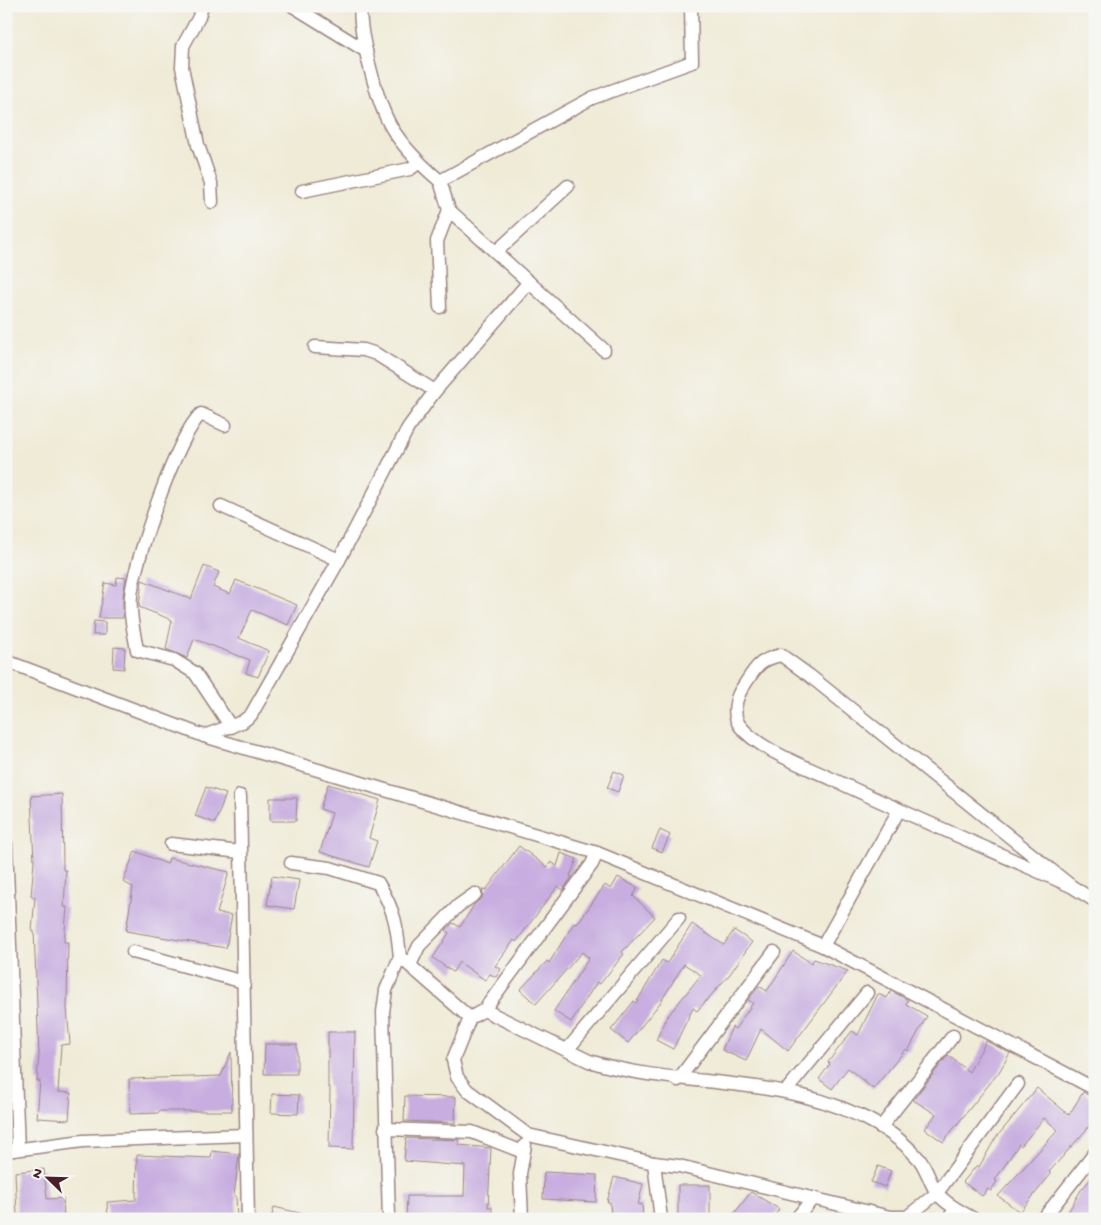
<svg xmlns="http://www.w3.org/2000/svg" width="1101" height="1225" viewBox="0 0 1101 1225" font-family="'Gochi Hand',sans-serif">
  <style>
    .building { fill: #c7ade0 }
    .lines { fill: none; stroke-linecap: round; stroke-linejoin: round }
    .street-casing { stroke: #9c8581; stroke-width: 15 }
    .street { stroke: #fff; stroke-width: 12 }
  </style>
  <rect width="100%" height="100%" fill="#f6f6f2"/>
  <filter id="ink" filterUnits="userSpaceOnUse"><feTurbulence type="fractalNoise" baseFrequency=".02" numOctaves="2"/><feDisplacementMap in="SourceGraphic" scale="10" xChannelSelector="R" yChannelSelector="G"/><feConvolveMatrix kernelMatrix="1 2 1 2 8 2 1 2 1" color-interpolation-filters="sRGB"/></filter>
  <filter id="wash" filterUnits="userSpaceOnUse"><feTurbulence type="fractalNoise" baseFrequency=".0096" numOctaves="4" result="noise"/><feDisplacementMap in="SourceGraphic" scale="20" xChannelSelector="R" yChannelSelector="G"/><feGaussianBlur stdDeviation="1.12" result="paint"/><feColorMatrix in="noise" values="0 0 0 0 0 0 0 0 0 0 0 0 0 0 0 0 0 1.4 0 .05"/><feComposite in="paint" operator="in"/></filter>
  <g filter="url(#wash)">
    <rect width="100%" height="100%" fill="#efebd7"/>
    <g id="blocks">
      <!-- building -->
      <g class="building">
        <path d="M204 566 219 572 213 587 230 594 236 580 297 605 288 625 252 610 239 638 269 651 258 677 246 673 250 660 194 639 187 658 166 649 172 620 139 607 142 580 191 599Z"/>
        <path d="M117 577 126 578 123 595V618H99L105 583 116 585Z"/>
        <path d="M94 621 105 622V635H93Z"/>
        <path d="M114 647 125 648 124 669 113 668Z"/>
        <path d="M614 771 624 775 618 792 607 788Z"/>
        <path d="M328 784 380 800 369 838 377 841 369 867 320 852 332 813 320 809Z"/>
        <path d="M206 787 226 794 215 823 195 816Z"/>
        <path d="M62 794 63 870H66L64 907H67L64 942H68L67 1008 70 1044 61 1045 58 1092 71 1093 69 1120 37 1118 40 1081H37L39 1054 34 931H32L35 897 31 896 34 862 31 796Z"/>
        <path d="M270 798H297L296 821H270Z"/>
        <path d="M660 830 670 835 662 852 652 848Z"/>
        <path d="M519 846 547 867 551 862 557 866 561 853 577 859 570 876 572 877 563 890 558 886 516 942 514 940 495 966 501 969 496 977 490 974 485 980 459 962 453 972 433 958 449 933 446 930 453 923 460 927 474 905 482 898 483 889 486 890Z"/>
        <path d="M135 851 167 864 169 858 229 872 217 913 232 915 226 948 126 931 133 887 123 882Z"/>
        <path d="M272 876 299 880 294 909 267 905Z"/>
        <path d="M618 877 638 888 633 896 655 917 622 952 624 954 600 984 597 982 571 1022 554 1011 589 958 582 952 536 1004 520 990 547 961 549 963 574 923 577 924 605 885 611 889Z"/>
        <path d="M692 924 724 945 734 930 752 942 730 974 697 1011 693 1008 673 1049 656 1040 667 1017 701 975 684 964 660 1003 628 1043 611 1030 634 1001 636 1003 662 960 667 963Z"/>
        <path d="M793 951 811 963 814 959 848 971 788 1051 761 1029 746 1061 722 1050 732 1027 735 1029 753 1003 748 1000 759 986 767 991Z"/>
        <path d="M891 991 908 1000 906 1004 927 1016 908 1051 906 1049 873 1089 848 1068 832 1089 819 1079 830 1064 828 1062 852 1031 858 1035 878 994 887 998Z"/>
        <path d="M328 1032H355L353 1149 329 1148 330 1087H328Z"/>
        <path d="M986 1041 1010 1053 999 1072 943 1142 925 1129 936 1114 913 1100 948 1055 969 1072Z"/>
        <path d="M265 1044H297V1074H264Z"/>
        <path d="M231 1052 232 1111H159V1113L130 1114 129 1079 221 1076Z"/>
        <path d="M1037 1088 1069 1115 1083 1092 1095 1100V1117L1087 1129 1049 1172 1051 1174 1020 1212 998 1196 1058 1130 1044 1118 1021 1146 1019 1144 995 1180 997 1181 991 1191 988 1189 982 1196 963 1182 977 1165 979 1167 995 1139Z"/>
        <path d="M272 1094 299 1095 298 1114 271 1113Z"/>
        <path d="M405 1096 456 1097 455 1123 404 1121Z"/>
        <path d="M406 1138 459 1140V1145L491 1148 488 1207H492V1219H406L407 1196H464L465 1166 404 1161Z"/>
        <path d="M212 1151 239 1154 234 1196H236L237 1219H108L107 1202 136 1200 137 1155 211 1158Z"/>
        <path d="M878 1166 891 1171 885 1187 871 1182Z"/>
        <path d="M44 1169 47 1199 63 1198 64 1218 17 1215 15 1172Z"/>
        <path d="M544 1172 597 1175 596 1202 543 1199Z"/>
        <path d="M1095 1174V1219H1064L1081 1190Z"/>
        <path d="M614 1177 643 1184 638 1205 642 1204 643 1219H611L610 1202H607Z"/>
        <rect x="678" y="1185" width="32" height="34"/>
        <path d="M751 1192 779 1209 773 1219H730Z"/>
        <path d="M274 1207 308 1215V1219H271Z"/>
      </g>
    </g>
  </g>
  <g filter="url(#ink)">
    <use href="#blocks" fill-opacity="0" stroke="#9c8581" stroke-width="1"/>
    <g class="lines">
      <!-- street casing -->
      <g class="street-casing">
        <g id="street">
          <path d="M202 6 199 17 183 46 182 67 198 145 211 183 212 202"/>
          <path d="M293 6 366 51"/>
          <path d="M361 6C357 28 377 98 387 119 398 143 420 164 440 181L592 98 692 62 691 6"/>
          <path d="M440 181 449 210 604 350"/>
          <path d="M302 191 410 169 418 163"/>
          <path d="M496 252 568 186"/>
          <path d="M440 307 437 241 449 210"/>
          <path d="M315 347 364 350 376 354 435 391"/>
          <path d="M225 425 201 414C177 435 134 563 131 596 129 614 134 632 137 650L174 660 195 673 231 727"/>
          <path d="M221 506 339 560"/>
          <path d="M6 661 204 736 597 853 823 946 1095 1089"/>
          <path d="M204 736 242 722 251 715 339 560 408 428 435 391 529 282"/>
          <path d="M240 796 248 1219"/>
          <path d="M6 844 18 1149"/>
          <path d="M171 844 240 852"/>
          <path d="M291 863 330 868 378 883C395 911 397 926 400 957L470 1018"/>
          <path d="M1071 886C991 850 911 816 832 779 805 766 759 750 740 726 732 715 735 698 743 687 755 669 758 660 781 655L810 676 1071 886 1095 901"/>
          <path d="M823 946 899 810"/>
          <path d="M133 952 244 982"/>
          <path d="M410 965 419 946 458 906 475 894"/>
          <path d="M484 1010 592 864 597 853"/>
          <path d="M567 1050 679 918"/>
          <path d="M678 1080 774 952"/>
          <path d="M786 1091 867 993"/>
          <path d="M881 1127 953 1036"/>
          <path d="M385 1129 472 1132 523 1152"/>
          <path d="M6 1151 83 1141 245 1135"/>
          <path d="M654 1163 661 1219"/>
          <path d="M389 1219 383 1012 386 990 400 957"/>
          <path d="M522 1219 520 1174 525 1145"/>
          <path d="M796 1219 813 1198"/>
          <path d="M948 1219 956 1209"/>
          <path d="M974 1219C961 1212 946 1204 937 1193 930 1183 927 1169 919 1159 903 1141 881 1125 858 1115 774 1075 676 1088 589 1061L484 1010 470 1018 453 1060 457 1077 467 1090 528 1135 654 1163 679 1166 890 1217H907L937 1193 1018 1084"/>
          <path d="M1043 1219 1095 1153"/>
        </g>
      </g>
      <!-- street -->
      <use href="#street" class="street"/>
    </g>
  </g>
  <!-- margin -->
  <rect width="1101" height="1225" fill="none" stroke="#f6f6f2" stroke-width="25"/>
  <!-- north arrow -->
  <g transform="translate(48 1178) rotate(293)" stroke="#f6f6f2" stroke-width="4" paint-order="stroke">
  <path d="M0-4L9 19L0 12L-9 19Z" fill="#4a1f2b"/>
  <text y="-8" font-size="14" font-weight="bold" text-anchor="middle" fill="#4a1f2b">N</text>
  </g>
</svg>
